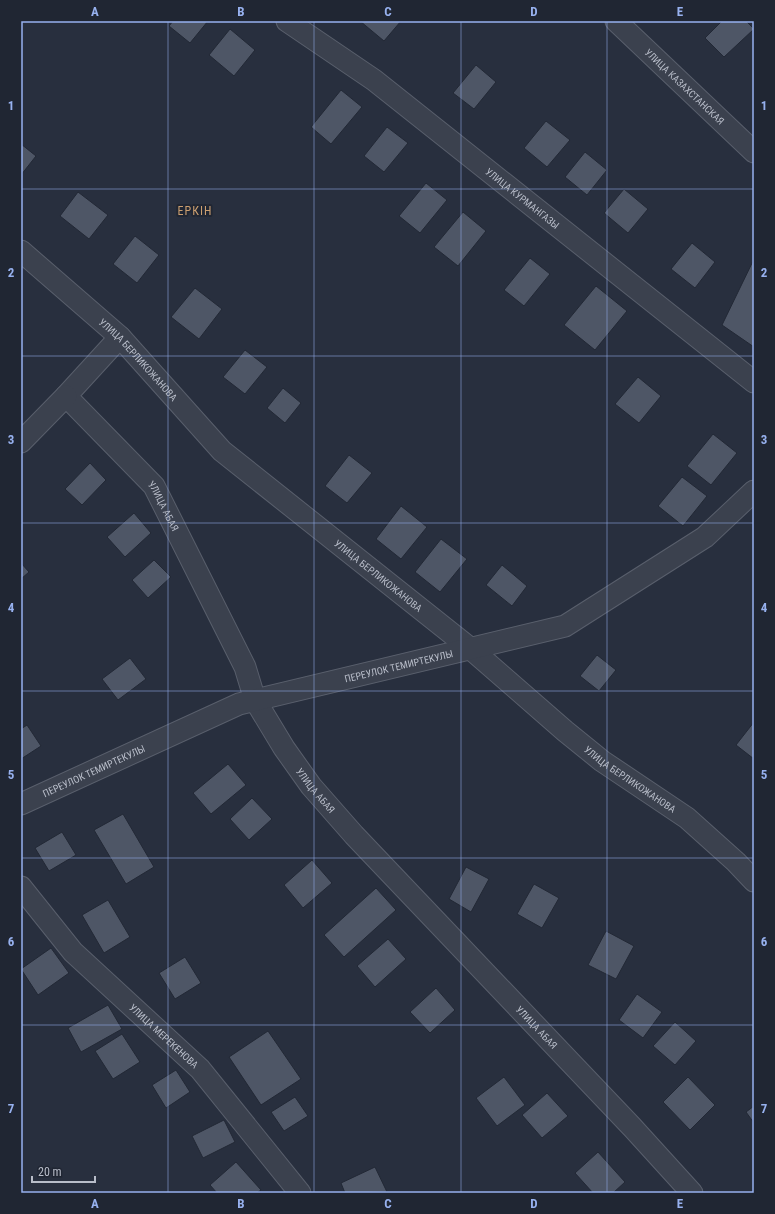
<svg xmlns="http://www.w3.org/2000/svg" width="775" height="1214" viewBox="0 0 775 1214" font-family="'Roboto Condensed',sans-serif">
  <style>
    .building { fill: #4e5666; stroke: #222835 }
    .lines { fill: none; stroke-linecap: round; stroke-linejoin: round }
    .street-casing { stroke: #595f6c; stroke-width: 23 }
    .street { stroke: #3b414e; stroke-width: 21 }
    .grid { fill: none; stroke: #97b1ef; stroke-width: 1; stroke-opacity: 0.55 }
    .labels { text-anchor: middle; dominant-baseline: central; stroke-width: 4; stroke-linejoin: round; paint-order: stroke }
    .street-label { font-size: 10px; fill: #b8bdc9; stroke: #202633 }
    .quarter-label { font-size: 12px; letter-spacing: 1px; fill: #cc9f70; stroke: #202633 }
    .neatline { fill: none; stroke: #97b1ef; stroke-width: 1.5 }
    .grid-label { font-size: 13px; text-anchor: middle; font-weight: bold; fill: #97b1ef }
  </style>
  <rect width="100%" height="100%" fill="#282f3e"/>
  <!-- building -->
  <g class="building">
    <path d="M173 21H208L190 43 169 26Z"/>
    <path d="M360 21H401L384 41Z"/>
    <path d="M722 21H746L754 29 724 57 705 38Z"/>
    <path d="M230 29 255 50 234 76 209 55Z"/>
    <path d="M476 65 496 82 474 109 453 93Z"/>
    <path d="M341 90 362 107 331 144 311 127Z"/>
    <path d="M546 121 570 140 547 167 524 148Z"/>
    <path d="M387 127 408 143 384 172 364 156Z"/>
    <path d="M21 144 36 156 21 175Z"/>
    <path d="M585 152 607 170 587 195 565 177Z"/>
    <path d="M426 183 447 200 420 233 399 216Z"/>
    <path d="M624 189 648 209 628 233 604 213Z"/>
    <path d="M78 192 108 215 89 239 60 216Z"/>
    <path d="M463 212 486 231 458 266 434 247Z"/>
    <path d="M135 236 159 255 137 283 113 264Z"/>
    <path d="M692 243 715 262 695 288 671 269Z"/>
    <path d="M530 258 550 274 524 306 504 290Z"/>
    <path d="M754 259V347L722 325Z"/>
    <path d="M596 286 627 311 595 350 564 325Z"/>
    <path d="M195 288 222 309 199 339 171 317Z"/>
    <path d="M245 350 267 367 245 394 223 377Z"/>
    <path d="M638 377 661 396 639 423 615 404Z"/>
    <path d="M283 388 301 403 285 423 267 408Z"/>
    <path d="M713 434 737 453 711 485 687 466Z"/>
    <path d="M349 455 372 473 347 503 325 486Z"/>
    <path d="M90 463 106 480 82 505 65 489Z"/>
    <path d="M682 477 707 496 683 526 658 506Z"/>
    <path d="M401 506 427 527 401 559 376 539Z"/>
    <path d="M134 513 151 533 125 557 107 537Z"/>
    <path d="M441 539 467 559 440 592 415 572Z"/>
    <path d="M154 560 171 577 148 598 132 580Z"/>
    <path d="M21 563 29 572 21 579Z"/>
    <path d="M502 565 527 586 512 606 486 585Z"/>
    <path d="M597 655 616 670 599 691 580 676Z"/>
    <path d="M130 658 146 679 118 700 102 679Z"/>
    <path d="M754 722V759L736 745Z"/>
    <path d="M27 725 41 746 21 759V729Z"/>
    <path d="M228 764 246 785 211 814 193 793Z"/>
    <path d="M252 798 272 819 249 840 230 819Z"/>
    <path d="M123 814 154 867 126 884 94 830Z"/>
    <path d="M62 832 76 855 49 871 35 848Z"/>
    <path d="M312 860 332 883 303 908 284 885Z"/>
    <path d="M466 867 489 879 471 912 449 899Z"/>
    <path d="M534 884 559 898 542 928 517 914Z"/>
    <path d="M376 888 396 910 344 957 324 935Z"/>
    <path d="M108 900 130 937 104 953 82 915Z"/>
    <path d="M606 931 634 946 616 979 588 965Z"/>
    <path d="M388 939 406 959 375 987 357 966Z"/>
    <path d="M51 948 69 973 38 995 21 969Z"/>
    <path d="M185 957 201 983 175 999 159 973Z"/>
    <path d="M436 988 455 1010 430 1033 410 1012Z"/>
    <path d="M637 994 662 1012 643 1038 619 1020Z"/>
    <path d="M108 1005 122 1029 81 1052 68 1028Z"/>
    <path d="M675 1022 696 1041 675 1065 653 1046Z"/>
    <path d="M268 1031 301 1079 261 1105 229 1057Z"/>
    <path d="M122 1034 140 1062 113 1079 95 1051Z"/>
    <path d="M176 1070 190 1092 166 1108 152 1085Z"/>
    <path d="M504 1077 525 1105 497 1126 476 1098Z"/>
    <path d="M688 1077 715 1105 690 1130 663 1102Z"/>
    <path d="M547 1093 568 1116 542 1138 522 1115Z"/>
    <path d="M295 1097 308 1116 284 1131 271 1112Z"/>
    <path d="M754 1106V1123L746 1112Z"/>
    <path d="M224 1120 235 1142 203 1158 192 1136Z"/>
    <path d="M598 1152 625 1182 613 1193H593L575 1173Z"/>
    <path d="M236 1162 261 1190 257 1193H217L210 1185Z"/>
    <path d="M375 1167 387 1192 345 1193 341 1183Z"/>
  </g>
  <g class="lines">
    <!-- street casing -->
    <g class="street-casing">
      <g id="street">
        <path id="s1" d="M287 21 374 80 754 382"/>
        <path id="s2" d="M616 21 754 152"/>
        <path id="s3" d="M21 251 120 337 222 451 471 649 565 731 602 761 687 818 736 862 754 881"/>
        <path id="s4" d="M120 337 66 396 154 486 245 667 255 700 284 748 311 786 354 835 632 1127 692 1193"/>
        <path d="M21 442 66 396"/>
        <path id="s5" d="M21 804 239 704 565 626 705 537 754 491"/>
        <path id="s6" d="M21 887 73 952 200 1069 300 1193"/>
      </g>
    </g>
    <!-- street -->
    <use href="#street" class="street"/>
  </g>
  <!-- grid -->
  <path class="grid" d="M168 21V1193M314 21V1193M461 21V1193M607 21V1193M21 189H754M21 356H754M21 523H754M21 691H754M21 858H754M21 1025H754"/>
  <g class="labels">
    <!-- street labels -->
    <g class="street-label">
      <text stroke="none"><textPath href="#s2" startOffset="95">УЛИЦА КАЗАХСТАНСКАЯ</textPath></text>
      <text stroke="none"><textPath href="#s1" startOffset="295">УЛИЦА КУРМАНГАЗЫ</textPath></text>
      <text stroke="none"><textPath href="#s3" startOffset="160">УЛИЦА БЕРЛИКОЖАНОВА</textPath></text>
      <text stroke="none"><textPath href="#s4" startOffset="228">УЛИЦА АБАЯ</textPath></text>
      <text stroke="none"><textPath href="#s3" startOffset="484">УЛИЦА БЕРЛИКОЖАНОВА</textPath></text>
      <text stroke="none"><textPath href="#s5" startOffset="404">ПЕРЕУЛОК ТЕМИРТЕКУЛЫ</textPath></text>
      <text stroke="none"><textPath href="#s5" startOffset="80">ПЕРЕУЛОК ТЕМИРТЕКУЛЫ</textPath></text>
      <text stroke="none"><textPath href="#s3" startOffset="808">УЛИЦА БЕРЛИКОЖАНОВА</textPath></text>
      <text stroke="none"><textPath href="#s4" startOffset="552">УЛИЦА АБАЯ</textPath></text>
      <text stroke="none"><textPath href="#s4" startOffset="876">УЛИЦА АБАЯ</textPath></text>
      <text stroke="none"><textPath href="#s6" startOffset="207">УЛИЦА МЕРЕКЕНОВА</textPath></text>
    </g>
    <!-- quarter labels -->
    <g class="quarter-label">
      <text x="195" y="211">ЕРКІН</text>
    </g>
  </g>
  <!-- border -->
  <rect width="775" height="1214" fill="none" stroke="#202633" stroke-width="44"/>
  <!-- scale -->
  <path d="M32 1176v6h63v-6" fill="none" stroke="#b8bdc9" stroke-width="2"/>
  <text x="38" y="1176" font-size="12" fill="#b8bdc9" stroke="#202633" stroke-width="3" paint-order="stroke">20 m</text>
  <rect x="22" y="22" width="731" height="1170" class="neatline"/>
  <g class="grid-label">
    <text x="95" y="16">A</text>
    <text x="241" y="16">B</text>
    <text x="388" y="16">C</text>
    <text x="534" y="16">D</text>
    <text x="680" y="16">E</text>
    <text x="11" y="110">1</text>
    <text x="764" y="110">1</text>
    <text x="11" y="277">2</text>
    <text x="764" y="277">2</text>
    <text x="11" y="444">3</text>
    <text x="764" y="444">3</text>
    <text x="11" y="612">4</text>
    <text x="764" y="612">4</text>
    <text x="11" y="779">5</text>
    <text x="764" y="779">5</text>
    <text x="11" y="946">6</text>
    <text x="764" y="946">6</text>
    <text x="11" y="1113">7</text>
    <text x="764" y="1113">7</text>
    <text x="95" y="1208">A</text>
    <text x="241" y="1208">B</text>
    <text x="388" y="1208">C</text>
    <text x="534" y="1208">D</text>
    <text x="680" y="1208">E</text>
  </g>
</svg>
